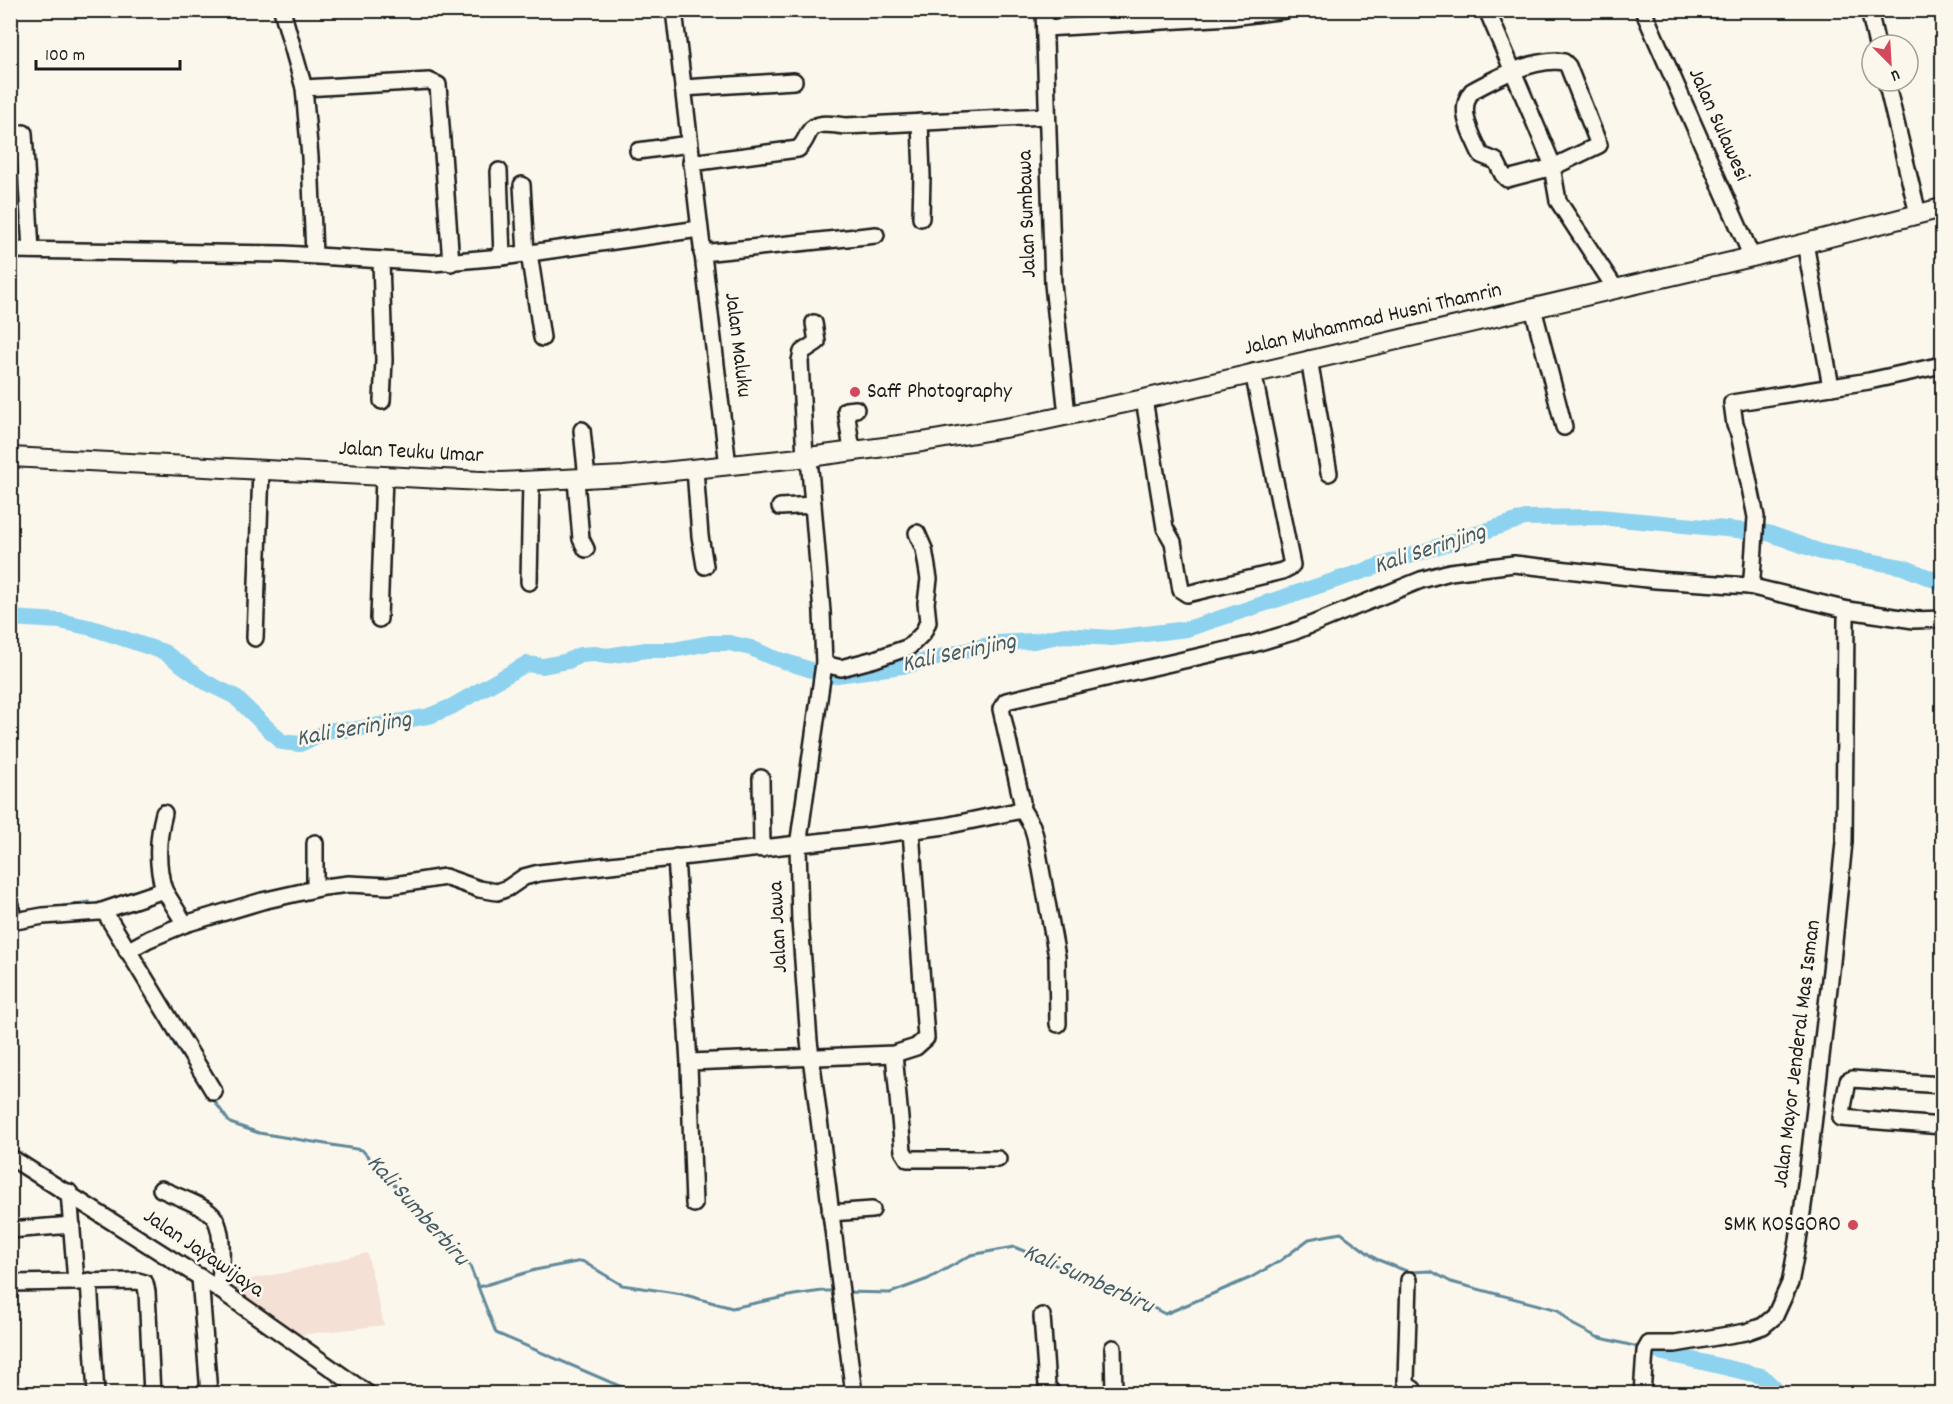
<svg xmlns="http://www.w3.org/2000/svg" width="1953" height="1404" viewBox="0 0 1953 1404" font-family="Dekko,sans-serif">
  <style>
    .built { fill: #f4e0d5 }
    .lines { fill: none; stroke-linecap: round; stroke-linejoin: round }
    .stream { stroke: #60899b; stroke-width: 3 }
    .river { stroke: #8dd2ef; stroke-width: 16 }
    .minor-casing { stroke: #1c1c1c; stroke-width: 20 }
    .major-casing { stroke: #1c1c1c; stroke-width: 22 }
    .minor { stroke: #fbf7ec; stroke-width: 15 }
    .major { stroke: #fbf7ec; stroke-width: 18 }
    .poi-dot { fill: #d1495b; stroke: #fbf7ec; stroke-width: 2 }
    .labels { text-anchor: middle; dominant-baseline: central; stroke-width: 5; stroke-linejoin: round; paint-order: stroke }
    .street-label { font-size: 22px; fill: #1c1c1c; stroke: #fbf7ec }
    .poi-label { font-size: 22px; fill: #1c1c1c; stroke: #fbf7ec; text-anchor: start }
    .water-label { font-size: 24px; font-style: italic; fill: #445c66; stroke: #fbf7ec }
  </style>
  <rect width="100%" height="100%" fill="#fbf7ec"/>
  <filter id="ink" filterUnits="userSpaceOnUse"><feTurbulence type="fractalNoise" baseFrequency=".0167" numOctaves="2"/><feDisplacementMap in="SourceGraphic" scale="12" xChannelSelector="R" yChannelSelector="G"/><feConvolveMatrix kernelMatrix="1 2 1 2 8 2 1 2 1" color-interpolation-filters="sRGB"/></filter>
  <g filter="url(#ink)">
    <!-- built -->
    <path class="built" d="M367 1253 384 1325 291 1336 237 1301 235 1282 289 1272Z"/>
    <g class="lines">
      <!-- stream -->
      <g class="stream">
        <path d="M52 908 89 902 92 908"/>
        <path d="M160 1018 176 1047 193 1071"/>
        <path d="M211 1096 230 1123 259 1133 362 1150 470 1266 496 1333 638 1394"/>
        <path d="M479 1287 535 1270 582 1261 622 1285 682 1294 732 1308 794 1295 822 1291H835"/>
        <path d="M844 1292 890 1293 928 1279 971 1255 1014 1247 1049 1261 1073 1276 1115 1288 1165 1314 1250 1278 1280 1261 1309 1239 1341 1233 1376 1259 1409 1272 1431 1271 1451 1282 1558 1310 1572 1324 1597 1337 1642 1348"/>
      </g>
      <!-- river -->
      <g class="river">
        <path d="M10 618 60 621 92 628 164 652 207 683 234 696 282 742 300 744 331 730H351L429 716 451 707 526 664 543 666 568 661 580 655 594 654 607 656 646 650H673L710 643H729L751 648 771 657 830 676 909 665 996 643 1034 641 1064 635 1112 638 1187 629 1525 518 1599 517 1768 533 1821 552 1903 567 1942 583"/>
        <path d="M1655 1351 1762 1376 1780 1394"/>
      </g>
      <!-- minor casing -->
      <g class="minor-casing">
        <g id="minor">
          <path d="M282 10 304 88 310 157 314 255"/>
          <path d="M674 10 728 466"/>
          <path d="M1044 10 1053 284 1067 415"/>
          <path d="M1487 10 1551 161 1558 201 1615 288"/>
          <path d="M1643 10 1752 257"/>
          <path d="M1869 10 1877 45"/>
          <path d="M1045 28 1231 17 1286 10"/>
          <path d="M1556 61 1564 62 1568 66 1599 145 1553 167 1507 179 1503 175 1496 161 1481 155C1473 136 1456 110 1472 91 1498 77 1526 62 1556 61Z"/>
          <path d="M1886 81 1918 214"/>
          <path d="M304 88 429 81 438 85 451 263"/>
          <path d="M683 88 794 81"/>
          <path d="M920 122 922 176 921 218"/>
          <path d="M24 133 31 250"/>
          <path d="M638 151 689 144"/>
          <path d="M691 163 798 149C804 144 806 138 809 132 816 120 834 125 846 126L1046 116"/>
          <path d="M499 171 502 257"/>
          <path d="M522 185 526 254"/>
          <path d="M1805 243 1831 387"/>
          <path d="M10 250 284 254 433 263 502 257 699 229"/>
          <path d="M529 253 542 338"/>
          <path d="M702 253 876 235"/>
          <path d="M381 260 384 360 382 401"/>
          <path d="M1533 308 1564 427"/>
          <path d="M1309 359 1329 473"/>
          <path d="M1144 399 1165 528 1173 542 1181 590 1187 594 1282 571 1290 567 1292 565 1253 372"/>
          <path d="M582 430 587 479"/>
          <path d="M852 451 846 410 856 409"/>
          <path d="M805 457 800 361 802 352 817 342 814 323"/>
          <path d="M809 457 822 612 824 664 798 846 800 921 809 1041 854 1394"/>
          <path d="M695 469 700 536 705 566"/>
          <path d="M576 480 581 539 586 549"/>
          <path d="M780 507 813 505"/>
          <path d="M529 582 531 481"/>
          <path d="M1749 586 1752 578 1756 517 1739 434 1735 425 1732 403 1869 381 1942 365"/>
          <path d="M379 619 384 476"/>
          <path d="M255 638 261 470"/>
          <path d="M824 664 841 668 875 659 909 647 923 633 928 622 926 603 929 579 924 549 917 533"/>
          <path d="M761 778 762 849"/>
          <path d="M1021 808 1032 826 1035 836 1057 957 1058 1024"/>
          <path d="M164 813C157 840 156 864 164 890"/>
          <path d="M315 843V888"/>
          <path d="M676 857 689 1063"/>
          <path d="M10 905 14 921"/>
          <path d="M104 911 214 1092"/>
          <path d="M10 922 43 916 99 912 164 890 185 924"/>
          <path d="M127 951 149 939 185 924 262 901 324 887 349 884 388 886 445 877 479 889 497 892 508 888 524 877 539 873 861 837 945 826 1017 811 1021 808 1022 802 1001 709 1006 701 1253 644 1293 632 1421 580 1450 572 1514 564 1656 580 1749 586 1848 610 1914 620 1942 619"/>
          <path d="M894 1054 903 1151 908 1159H998"/>
          <path d="M1942 1085 1852 1079 1848 1081 1847 1086 1841 1118 1942 1126"/>
          <path d="M10 1157 220 1290 368 1394"/>
          <path d="M161 1189C175 1196 201 1204 212 1215 226 1229 220 1270 220 1290"/>
          <path d="M69 1192 76 1282"/>
          <path d="M694 1204 689 1065 690 1062 894 1054 916 1047 926 1038 911 831"/>
          <path d="M830 1213 872 1210"/>
          <path d="M10 1230 72 1225"/>
          <path d="M200 1277 209 1394"/>
          <path d="M1409 1280 1406 1381 1408 1386 1413 1389 1414 1394"/>
          <path d="M89 1281 96 1394"/>
          <path d="M10 1283 138 1281 145 1283 147 1292 152 1394"/>
          <path d="M1042 1316 1047 1386 1053 1394"/>
          <path d="M1113 1348 1114 1394"/>
          <path d="M1642 1394 1645 1351 1649 1344H1675L1746 1332 1763 1326 1775 1316 1790 1283 1798 1241 1807 1177 1832 962 1844 842 1846 619 1848 610"/>
        </g>
      </g>
      <!-- major casing -->
      <g class="major-casing">
        <path id="major" d="M10 457 501 482 624 476 809 457 922 442 1022 425 1144 399 1752 257 1942 208"/>
      </g>
      <!-- minor -->
      <use href="#minor" class="minor"/>
      <!-- major -->
      <use href="#major" class="major"/>
    </g>
  </g>
  <!-- markers -->
  <g class="poi-dot">
    <circle cx="855" cy="392" r="6"/>
    <circle cx="1853" cy="1225" r="6"/>
  </g>
  <g class="labels">
    <!-- street labels -->
    <g class="street-label">
      <text transform="translate(1718 125) rotate(66)">Jalan Sulawesi</text>
      <text transform="translate(1028 214) rotate(-92)">Jalan Sumbawa</text>
      <text transform="translate(1373 320) rotate(-13)">Jalan Muhammad Husni Thamrin</text>
      <text transform="translate(737 345) rotate(83)">Jalan Maluku</text>
      <text transform="translate(411 453) rotate(3)">Jalan Teuku Umar</text>
      <text transform="translate(779 927) rotate(-93)">Jalan Jawa</text>
      <text transform="translate(1798 1054) rotate(-83)">Jalan Mayor Jenderal Mas Isman</text>
      <text transform="translate(203 1254) rotate(34)">Jalan Jayawijaya</text>
    </g>
    <!-- poi labels -->
    <g class="poi-label">
      <text x="867" y="392">Saff Photography</text>
      <text x="1841" y="1225" text-anchor="end">SMK KOSGORO</text>
    </g>
    <!-- water labels -->
    <g class="water-label">
      <text transform="translate(1430 550) rotate(-18)">Kali Serinjing</text>
      <text transform="translate(959 654) rotate(-12)">Kali Serinjing</text>
      <text transform="translate(354 730) rotate(-10)">Kali Serinjing</text>
      <text transform="translate(417 1211) rotate(48)">Kali Sumberbiru</text>
      <text transform="translate(1088 1280) rotate(24)">Kali Sumberbiru</text>
    </g>
  </g>
  <!-- margin -->
  <rect width="1953" height="1404" fill="none" stroke="#fbf7ec" stroke-width="36"/>
  <rect x="18" y="18" width="1917" height="1368" fill="none" stroke="#1c1c1c" stroke-width="2" filter="url(#ink)"/>
  <!-- north arrow -->
  <g transform="translate(1890 63) rotate(156)"><circle r="28" fill="#fbf7ec" stroke="#a29f99" stroke-width="1.5"/>
  <path d="M0-4.5L10 22L0 15L-10 22Z" fill="#d1495b"/>
  <text y="-9" font-size="16" font-weight="bold" text-anchor="middle" fill="#1c1c1c">U</text>
  </g>
  <!-- scale -->
  <path d="M36 60v9h144v-9" fill="none" stroke="#1c1c1c" stroke-width="3"/>
  <text x="45" y="60" font-size="18" fill="#1c1c1c" stroke="#fbf7ec" stroke-width="4.5" paint-order="stroke">100 m</text>
</svg>
